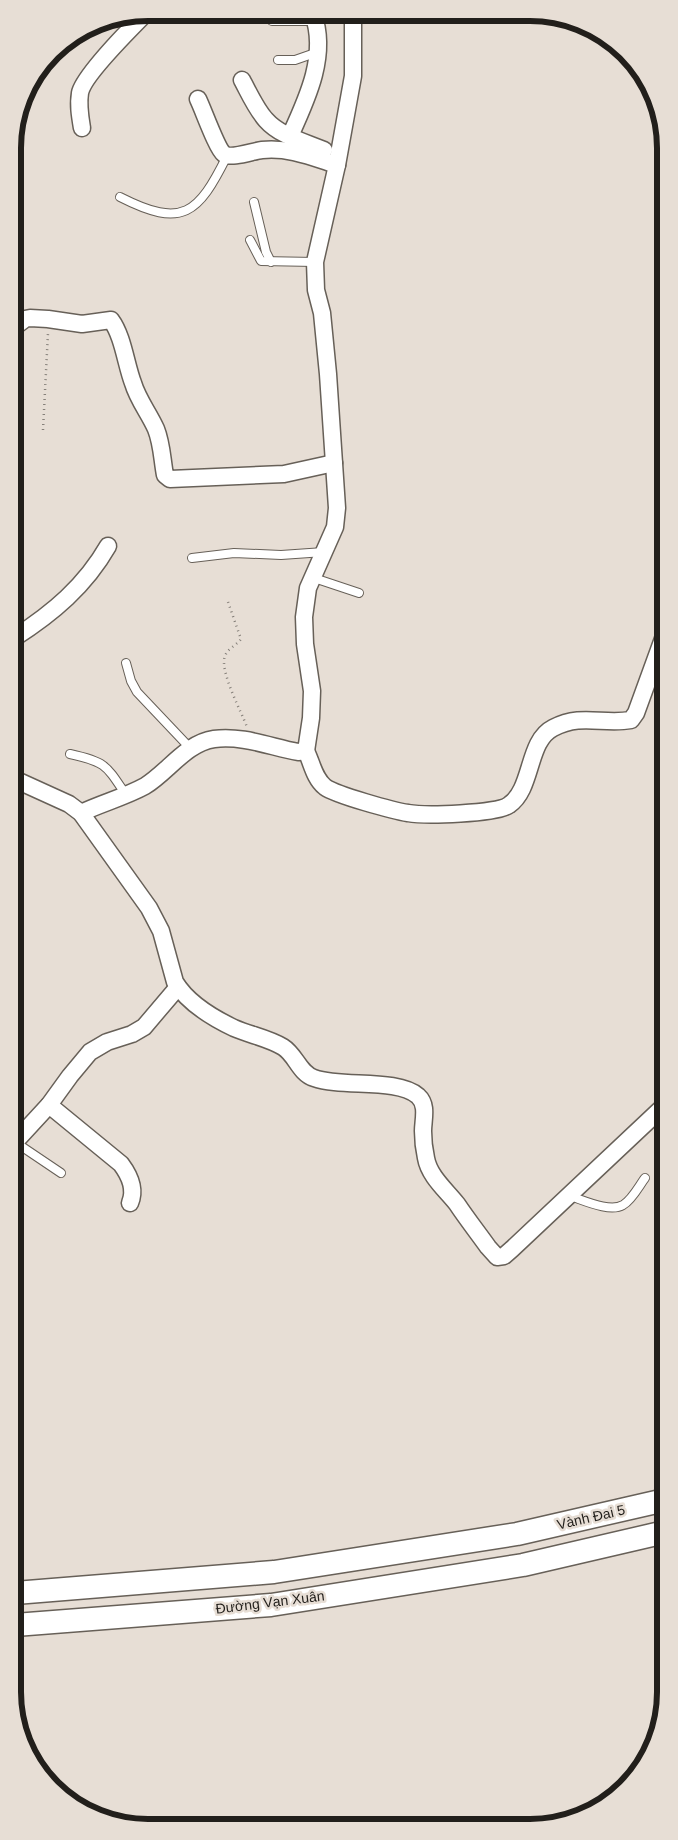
<svg xmlns="http://www.w3.org/2000/svg" width="678" height="1840" viewBox="0 0 678 1840" font-family="Helvetica,sans-serif">
  <style>
    .lines { fill: none; stroke-linecap: round; stroke-linejoin: round }
    .lane-casing { stroke: #676058; stroke-width: 10 }
    .street-casing { stroke: #676058; stroke-width: 19 }
    .secondary-casing { stroke: #676058; stroke-width: 25 }
    .path { stroke: #86807a; stroke-width: 2.5; stroke-dasharray: 1 4; stroke-linecap: butt }
    .lane { stroke: #fff; stroke-width: 8 }
    .street { stroke: #fff; stroke-width: 16 }
    .secondary { stroke: #fff; stroke-width: 22 }
    .labels { text-anchor: middle; dominant-baseline: central; stroke-width: 5; stroke-linejoin: round; paint-order: stroke }
    .street-label { font-size: 14px; fill: #221f1b; stroke: #e7ded5 }
    .rim { fill: none; stroke: #221f1b; stroke-width: 6 }
  </style>
  <rect width="100%" height="100%" fill="#e7ded5"/>
  <g class="lines">
    <!-- lane casing -->
    <g class="lane-casing">
      <g id="lane">
        <path d="M272 21H316"/>
        <path d="M278 60H295L318 52"/>
        <path d="M120 197C183 229 198 214 227 156"/>
        <path d="M254 202 266 252 271 262"/>
        <path d="M250 240 261 261 315 262"/>
        <path d="M192 558 234 553 281 555 324 552"/>
        <path d="M311 577 359 593"/>
        <path d="M126 663 131 681 137 692 191 749"/>
        <path d="M70 754C106 762 106 765 126 795"/>
        <path d="M15 1142 61 1173"/>
        <path d="M570 1196C583 1200 610 1213 623 1205 632 1200 639 1186 645 1178"/>
      </g>
    </g>
    <!-- street casing -->
    <g class="street-casing">
      <g id="street">
        <path d="M242 80C249 93 256 109 266 120 280 136 305 142 324 150"/>
        <path d="M198 99C203 109 217 149 224 154 231 159 253 151 262 150 288 147 312 157 337 165"/>
        <path d="M82 128C80 116 78 105 80 93 83 76 132 27 146 13"/>
        <path d="M290 136C307 99 328 55 313 14"/>
        <path d="M13 328 25 319 30 318 48 319 82 324 111 320C123 336 126 365 133 383 138 400 149 413 156 429 162 444 162 459 165 475L170 479 284 474 334 463"/>
        <path d="M14 638C53 613 85 586 108 546"/>
        <path d="M306 751 311 718 312 691 305 644 304 617 308 588 335 527 337 508 328 374 322 313 316 290 315 262 337 165 353 76V14"/>
        <path d="M14 779 69 804 81 813 149 908 161 931 175 982C187 1002 213 1018 234 1028 250 1035 268 1038 283 1047 296 1055 299 1073 314 1078 342 1088 397 1078 418 1096 428 1105 423 1120 423 1131 423 1140 424 1149 426 1158 429 1176 446 1190 457 1204 467 1219 478 1233 488 1247L497 1257 504 1256 512 1249 664 1106"/>
        <path d="M81 813C102 803 125 797 145 786 168 772 186 743 214 739 242 735 271 747 298 752L306 751C312 763 314 778 325 787 336 795 394 811 408 813 425 816 497 814 509 805 533 789 527 741 553 728 582 713 602 725 631 720L636 713 664 636"/>
        <path d="M49 1105 121 1164C130 1176 136 1189 130 1203"/>
        <path d="M14 1143 49 1105 70 1076 90 1052 107 1042 132 1034 144 1027 178 987"/>
      </g>
    </g>
    <!-- secondary casing -->
    <g class="secondary-casing">
      <g id="secondary">
        <path d="M15 1593 274 1572 517 1534 665 1500"/>
        <path d="M15 1625 271 1605 523 1565 665 1532"/>
      </g>
    </g>
    <!-- path -->
    <g class="path">
      <path d="M43 430 48 333"/>
      <path d="M228 602 241 639C236 646 228 648 225 656 219 670 241 711 247 727"/>
    </g>
    <!-- lane -->
    <use href="#lane" class="lane"/>
    <!-- street -->
    <use href="#street" class="street"/>
    <!-- secondary -->
    <use href="#secondary" class="secondary"/>
  </g>
  <g class="labels">
    <!-- street labels -->
    <g class="street-label">
      <text transform="translate(591 1517) rotate(-13)">Vành Đai 5</text>
      <text transform="translate(270 1602) rotate(-7)">Đường Vạn Xuân</text>
    </g>
  </g>
  <!-- crop -->
  <path d="M0 0H678V1840H0ZM148 21H530A127 127 0 0 1 657 148V1692A127 127 0 0 1 530 1819H148A127 127 0 0 1 21 1692V148A127 127 0 0 1 148 21Z" fill="#e7ded5" fill-rule="evenodd"/>
  <path class="rim" d="M148 21H530A127 127 0 0 1 657 148V1692A127 127 0 0 1 530 1819H148A127 127 0 0 1 21 1692V148A127 127 0 0 1 148 21Z"/>
</svg>
